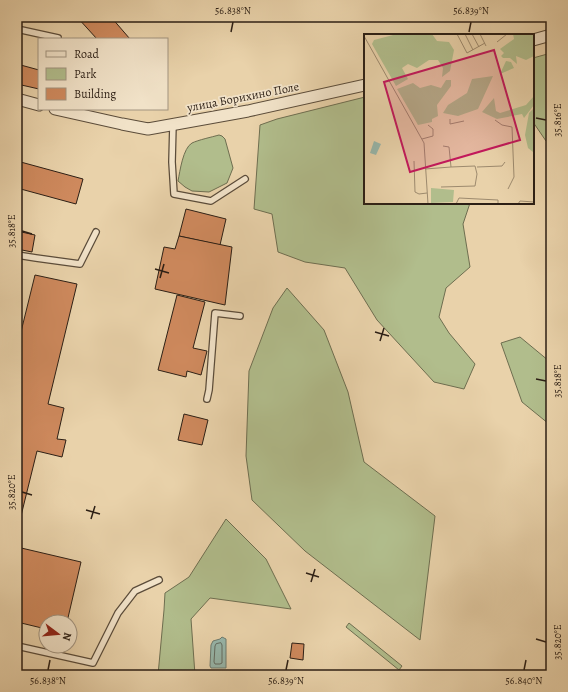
<svg xmlns="http://www.w3.org/2000/svg" width="568" height="692" viewBox="0 0 568 692" font-family="Alegreya,serif">
  <style>
    .green { fill: #b1bd8c; stroke: #6e6e50 }
    .water { fill: #97b7ab; stroke: #6c7a6f }
    .lines { fill: none; stroke-linecap: round; stroke-linejoin: round }
    .shore { stroke: #626b60; stroke-width: 1 }
    .building { fill: #ce895d; stroke: #2c1f15 }
    .lane-casing { stroke: #5b4c3a; stroke-width: 8 }
    .street-casing { stroke: #5b4c3a; stroke-width: 13 }
    .lane { stroke: #f1e2c8; stroke-width: 5.5 }
    .street { stroke: #f1e2c8; stroke-width: 11 }
    .ticks { fill: none; stroke: #2c1f15; stroke-width: 1.5 }
    .labels { text-anchor: middle; dominant-baseline: central; stroke-width: 3.5; stroke-linejoin: round; paint-order: stroke }
    .street-label { font-size: 12px; fill: #2c1f15; stroke: #f1e2c8 }
    .inset-road { fill: none; stroke: #9d8a6e; stroke-width: 1 }
    .view { fill: #c2185b; fill-opacity: 0.15; stroke: #c2185b; stroke-width: 2 }
    .inset-edge { fill: none; stroke: #2c1f15; stroke-width: 2 }
    .neatline { fill: none; stroke: #2c1f15; stroke-width: 1.5 }
    .ticks-label { font-size: 10px; text-anchor: middle; fill: #2c1f15 }
  </style>
  <rect width="100%" height="100%" fill="#e9d2aa"/>
  <filter id="stains"><feTurbulence type="fractalNoise" baseFrequency=".005" numOctaves="4"/><feColorMatrix values="0 0 0 0 .2 0 0 0 0 .09 0 0 0 0 .02 0 0 0 .5 -.17"/></filter>
  <radialGradient id="worn" r=".72"><stop offset=".6" stop-color="#630" stop-opacity="0"/><stop offset="1" stop-color="#630" stop-opacity=".3"/></radialGradient>
  <!-- green -->
  <g class="green">
    <path d="M551 53V138L546 141 533 122V58Z"/>
    <path d="M365 97V203H470L463 224 470 267 446 288 439 317 449 333 475 364 464 389 434 382 377 320 345 268 305 262 278 252 272 214 254 209 260 125 277 119Z"/>
    <path d="M219 135 222 136 225 139 233 168 227 183 209 192 192 191 185 187 178 181C180 171 183 148 192 143 198 140 212 137 219 135Z"/>
    <path d="M287 288 324 330 348 392 364 462 435 516 420 640 305 551 252 500 246 456 249 371 273 308Z"/>
    <path d="M520 337 549 361 551 360V424H549L522 402 501 343Z"/>
    <path d="M226 519 266 559 291 609 210 598 191 619 195 675H158L164 610 165 593 189 577Z"/>
    <path d="M349 623 402 666 399 670 346 627Z"/>
  </g>
  <!-- water -->
  <path class="water" d="M222 637 226 639V668H211L210 666 211 645 213 641 220 639Z"/>
  <g class="lines">
    <!-- shore -->
    <path class="shore" d="M221 643 222 645V663L220 664H215L214 662 215 646 216 644Z"/>
  </g>
  <!-- building -->
  <g class="building">
    <path d="M77 17H111L130 39H97Z"/>
    <path d="M17 64 39 70V89L17 84Z"/>
    <path d="M17 161 83 179 76 204 17 188Z"/>
    <path d="M186 209 226 219 220 245 179 236Z"/>
    <path d="M17 231 35 235 32 252 17 249Z"/>
    <path d="M179 236 232 247 225 305 155 289 164 247 175 249Z"/>
    <path d="M547 244H551V268Z"/>
    <path d="M35 275 77 284 48 404 64 408 57 439 66 440 62 457 37 451 19 524H17V348Z"/>
    <path d="M177 295 205 302 193 348 207 351 201 375 187 371 186 377 158 370Z"/>
    <path d="M184 414 208 420 202 445 178 440Z"/>
    <path d="M17 547 81 562 67 622H46V629L17 622Z"/>
    <path d="M292 643 304 644 303 660 290 658Z"/>
  </g>
  <g class="lines">
    <!-- lane casing -->
    <g class="lane-casing">
      <g id="lane">
        <path d="M17 29 58 38"/>
        <path d="M173 124 172 162 174 194 211 201 245 179"/>
        <path d="M17 255 36 258 80 264 96 232"/>
        <path d="M207 399 209 390 215 313 240 316"/>
        <path d="M17 646 93 663 118 613 135 591 159 580"/>
      </g>
    </g>
    <!-- street casing -->
    <g class="street-casing">
      <g id="street">
        <path d="M533 40 551 35"/>
        <path d="M17 99 39 105"/>
        <path d="M55 109 122 124 148 129 248 111 365 85"/>
      </g>
    </g>
    <!-- lane -->
    <use href="#lane" class="lane"/>
    <!-- street -->
    <use href="#street" class="street"/>
  </g>
  <!-- ticks -->
  <path class="ticks" d="M231 32 233 22M469 32 471 22M536 118 546 120M22 231 32 234M155 269 169 273M160 278 164 264M375 332 389 336M380 341 384 328M536 379 546 381M22 492 32 495M86 510 100 514M91 519 95 506M306 573 319 577M311 582 315 569M536 639 546 642M48 670 50 660M286 670 288 660M524 670 526 660"/>
  <g class="labels">
    <!-- street labels -->
    <g class="street-label">
      <text transform="translate(243 97) rotate(-11)">улица Борихино Поле</text>
    </g>
  </g>
  <!-- overview -->
  <g transform="translate(364 34)">
    <rect width="170" height="170" fill="#e9d2aa"/>
    <path d="M33 0H68L73 7 85 8 90 16 86 37 78 43 79 34 74 26H65L53 34 44 30 38 34 44 45 32 52 8 10 10 6ZM149 0H170V22L162 26 152 22 153 30 146 24H139L137 22 140 19 136 15 150 5ZM142 27 147 28 150 34 136 40ZM129 42 114 75 94 82 79 79 84 71 103 59 108 45ZM82 46H87V52L73 71 74 82 68 85V88L54 91 33 55 49 49 56 54 67 51 77 54ZM170 62V71L160 84 158 80 133 85 118 78 130 64 132 77 136 79 162 71ZM170 74V118H169L164 114 161 101 165 79ZM67 154 90 156 89 168 67 169Z" fill="#b1bd8c"/>
    <path d="M10 107 17 110 12 121 6 119Z" fill="#97b7ab"/>
    <path class="inset-road" d="M93 0 103 19 121 9M101 0 109 16M108 0 115 13M116 0 122 12M0 2 60 109 64 170M133 8 143 0M86 85V90L100 87M131 86 138 91 148 93 150 143 144 155M58 105 69 102V95L64 91M50 127 51 158 55 160 63 159M113 133 138 132 141 128M61 135 87 133 85 113 79 112M77 153 111 152 113 140 111 132 87 133M92 170 95 164 134 166V170M154 170 156 167 170 168"/>
    <path class="view" d="M130 16 156 106 46 138 20 48Z"/>
    <rect width="170" height="170" class="inset-edge"/>
  </g>
  <!-- margin -->
  <rect width="568" height="692" fill="none" stroke="#e9d2aa" stroke-width="44"/>
  <!-- legend -->
  <rect x="38" y="38" width="130" height="72" fill="#f1e2c8" stroke="#a29480"/>
  <rect x="46" y="51" width="20" height="6" fill="#f1e2c8" stroke="#a29480"/>
  <text x="74" y="58" font-size="12" fill="#2c1f15">Road</text>
  <rect x="46" y="68" width="20" height="12" fill="#b1bd8c" stroke="#a29480"/>
  <text x="74" y="78" font-size="12" fill="#2c1f15">Park</text>
  <rect x="46" y="88" width="20" height="12" fill="#ce895d" stroke="#a29480"/>
  <text x="74" y="98" font-size="12" fill="#2c1f15">Building</text>
  <!-- north arrow -->
  <g transform="translate(58 634) rotate(106)"><circle r="19" fill="#f1e2c8" stroke="#a29480"/>
  <path d="M0-3L7 15L0 10L-7 15Z" fill="#8f2418"/>
  <text y="-6" font-size="11" font-weight="bold" text-anchor="middle" fill="#2c1f15">N</text>
  </g>
  <rect x="22" y="22" width="524" height="648" class="neatline"/>
  <g class="ticks-label">
    <text x="233" y="14">56.838°N</text>
    <text x="471" y="14">56.839°N</text>
    <text transform="translate(557 120) rotate(-90)" y="4">35.816°E</text>
    <text transform="translate(11 231) rotate(-90)" y="4">35.818°E</text>
    <text transform="translate(557 381) rotate(-90)" y="4">35.818°E</text>
    <text transform="translate(11 492) rotate(-90)" y="4">35.820°E</text>
    <text transform="translate(557 642) rotate(-90)" y="4">35.820°E</text>
    <text x="48" y="684">56.838°N</text>
    <text x="286" y="684">56.839°N</text>
    <text x="524" y="684">56.840°N</text>
  </g>
  <rect width="100%" height="100%" filter="url(#stains)"/>
  <rect width="100%" height="100%" fill="url(#worn)"/>
</svg>
